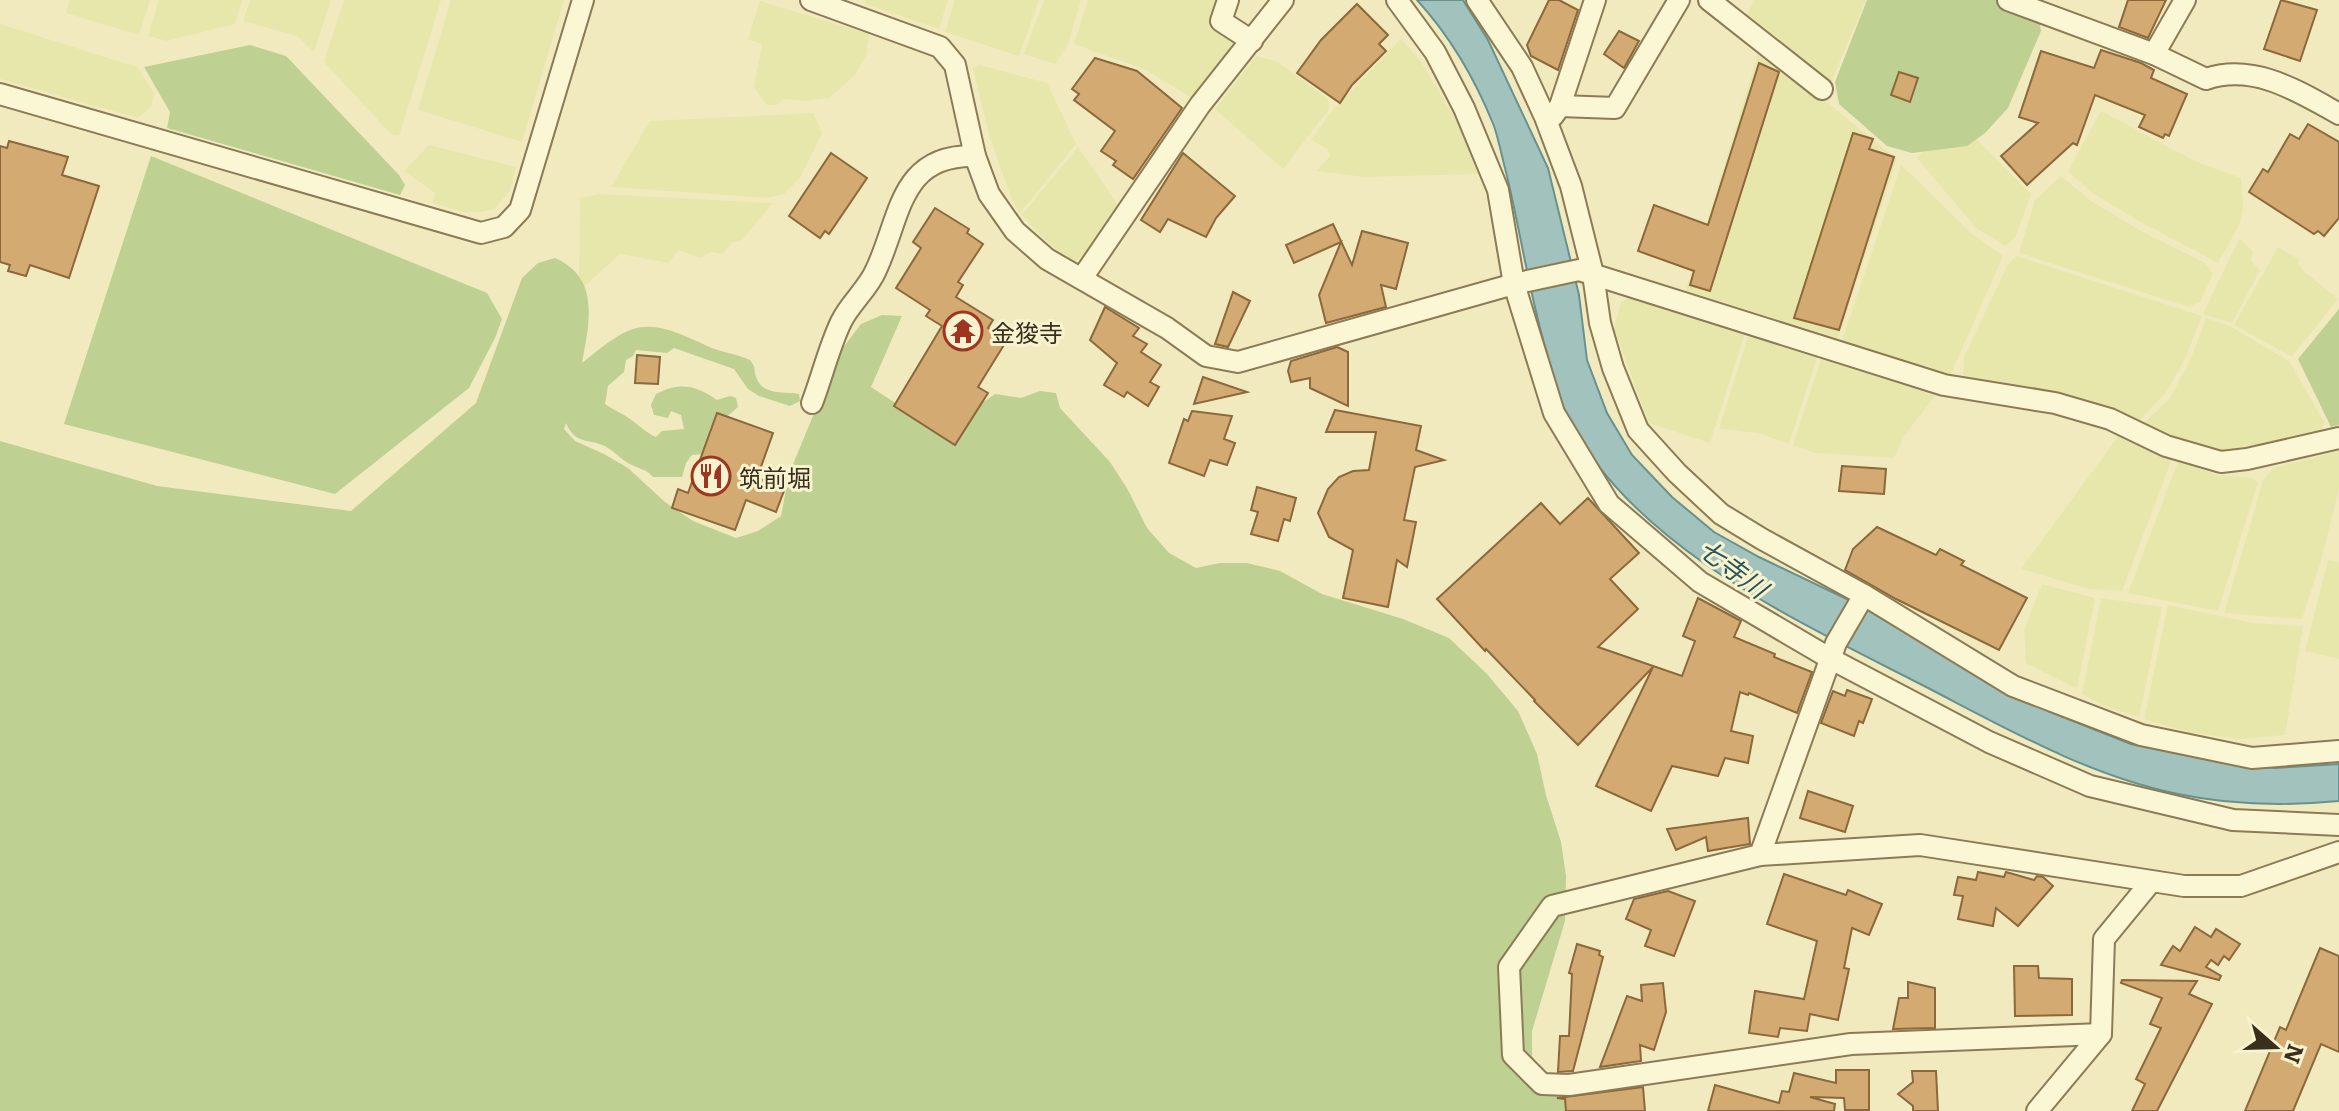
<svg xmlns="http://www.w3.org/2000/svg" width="2339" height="1111" viewBox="0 0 2339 1111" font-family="Literata,'Noto Sans JP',serif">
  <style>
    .farmland { fill: #e7e7ac }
    .green { fill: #bed092 }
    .water { fill: #a2c2be; stroke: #69918e; stroke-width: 2 }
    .building { fill: #d2aa72; stroke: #8c683a; stroke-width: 2 }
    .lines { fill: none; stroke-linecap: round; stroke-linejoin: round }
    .street-casing { stroke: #8b7b56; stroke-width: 24 }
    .street { stroke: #fbf6d3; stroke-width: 20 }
    .labels { text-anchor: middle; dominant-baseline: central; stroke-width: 6; stroke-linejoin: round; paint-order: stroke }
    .poi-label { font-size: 24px; fill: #392f1c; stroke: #f8f3cf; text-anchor: start }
    .water-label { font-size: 26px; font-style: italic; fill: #29555a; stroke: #f8f3cf }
  </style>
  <rect width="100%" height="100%" fill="#f1eabf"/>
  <!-- farmland -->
  <g class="farmland">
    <path d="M70 0H150L139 35 66 13Z"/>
    <path d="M159 0H242L235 24 167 41 148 36Z"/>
    <path d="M250 0H331L314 52 297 36 243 21Z"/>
    <path d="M344 0H441L399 136 392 135 324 62Z"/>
    <path d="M451 0H564L522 142 418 110Z"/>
    <path d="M866 0H948L939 29 865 4Z"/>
    <path d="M955 0H1039L1019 56 945 32Z"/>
    <path d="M1044 0H1081L1068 44 1055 64 1024 54Z"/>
    <path d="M1088 0H1224L1243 42 1196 101 1146 70 1074 44Z"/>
    <path d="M1754 0H1866L1829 87 1744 21Z"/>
    <path d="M760 1 869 34 866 56 856 74 829 98 805 101 783 99 777 105H767L754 87 762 44 748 39Z"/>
    <path d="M0 24 137 67 154 93 151 106 138 118 0 79Z"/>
    <path d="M1401 39 1421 62 1459 125 1475 156 1480 174 1365 177 1316 171 1330 156 1327 149 1311 140 1331 112Z"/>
    <path d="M1760 48 1897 159 1838 338 1686 291Z"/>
    <path d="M1256 56 1278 62 1328 99 1329 109 1283 169 1215 109Z"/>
    <path d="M980 65 1047 83 1076 144 1020 213 1012 200 989 135 973 68Z"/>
    <path d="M2101 111 2197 162 2241 178 2243 208 2240 223 2218 263 2137 220 2091 192 2068 171Z"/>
    <path d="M813 113 822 133 800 178 784 194 767 198 611 187 650 121Z"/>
    <path d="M1954 117 2031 194 2016 236 2006 246 1976 228 1917 158Z"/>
    <path d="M429 145 516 167 509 192 494 209 481 212H464L433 203 435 193 404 171Z"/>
    <path d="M1078 147 1120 208 1082 260 1073 261 1067 259 1041 236 1022 215Z"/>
    <path d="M1901 165 1973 235 2003 256 1950 376 1842 341Z"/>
    <path d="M2061 176 2091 201 2141 231 2205 263 2213 273 2200 302 2189 307 2019 253 2035 200Z"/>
    <path d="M599 194 773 203 742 240 733 242 722 254 712 252 701 258 678 250 669 263 620 254 579 291 580 198Z"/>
    <path d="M2239 239 2253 251 2251 261 2260 270 2232 323 2203 314Z"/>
    <path d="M2278 247 2300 260 2298 264 2305 272 2338 299 2292 357 2234 325Z"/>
    <path d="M2016 256 2202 316 2185 359 2165 394 2140 420 2088 401 1963 378 1964 357 2007 266Z"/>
    <path d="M1630 297 1745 333 1710 443 1649 423 1614 329 1621 302Z"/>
    <path d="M2206 318 2230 326 2290 362 2324 422 2322 430 2227 453 2196 446 2143 424 2170 398 2191 358Z"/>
    <path d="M1749 333 1818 355 1789 444 1758 433 1719 429Z"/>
    <path d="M1822 356 1937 393 1904 436 1894 458 1815 453 1793 445Z"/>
    <path d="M2119 435 2172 459 2122 591 2089 589 2021 569Z"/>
    <path d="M2339 451V489L2321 561 2302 619 2224 613 2263 481 2273 468Z"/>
    <path d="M2178 462 2219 475 2252 478 2258 482 2218 611 2128 593Z"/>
    <path d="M2328 560 2339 562V659L2305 651Z"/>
    <path d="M2042 584 2095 598 2077 689 2026 663 2024 630Z"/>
    <path d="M2101 598 2162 607 2139 717 2106 707 2082 694Z"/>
    <path d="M2168 605 2253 623 2303 626 2285 735 2239 739 2188 732 2144 719Z"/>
  </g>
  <!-- green -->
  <g class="green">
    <path d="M1867 0H2036L2041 31 2008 108 1985 133 1967 146 1912 153 1887 146 1839 104 1835 82Z"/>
    <path d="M250 45 286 56 399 175 405 185 400 195 167 128 170 112 144 67Z"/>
    <path d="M151 156 487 293 502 319 495 338 469 388 335 494 64 424Z"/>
    <path d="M555 258C601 278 589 324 582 363 631 323 643 315 703 344 718 352 735 353 750 360 757 368 753 371 757 379 764 396 785 391 799 394L800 401 790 406 759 396 748 389 734 369 674 348 667 353 636 350 633 356 626 360 624 372 608 386 605 404C615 411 626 415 634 422 642 428 647 433 656 437L662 431 684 429 681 415 671 411 668 418 654 415 651 405 656 394C680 382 695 385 717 400L730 396 736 398 738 407 724 419 702 454 692 455 686 463 682 477H653C647 469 641 470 632 465 623 461 619 456 611 450 593 436 576 448 566 423L564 429 575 441 604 454 628 468 665 502 693 521 736 538 758 531 781 516 789 474 839 353 861 324 882 315 902 316 871 387 956 443 982 403 995 394 1021 398 1040 391 1056 393 1060 408 1110 462 1128 490 1147 528 1169 553 1196 568 1220 563H1247L1280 571 1322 594 1403 619 1449 638 1487 674 1518 711 1537 754 1546 795 1561 842 1566 876 1565 921 1532 1031V1056L1545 1076 1570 1092 1571 1111H0V441L157 486 351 511 476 403 522 278 538 263Z"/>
    <path d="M2339 309V425L2331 427 2298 359Z"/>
  </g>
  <!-- water -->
  <path class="water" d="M1417 0H1463L1488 40 1548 168 1579 295 1587 360 1607 413 1632 455 1672 497 1714 532 1759 557 1874 612 2048 711 2131 744 2224 763 2275 768 2339 764V801C2286 806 2230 805 2178 794 2090 776 2009 730 1930 689 1802 623 1633 549 1565 414 1555 393 1551 365 1544 343 1528 286 1520 229 1506 172 1502 157 1499 141 1494 126 1476 81 1450 36 1417 0Z"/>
  <!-- building -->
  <g class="building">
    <path d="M1549 0H1559L1578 10 1558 70 1531 56 1527 45Z"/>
    <path d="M2128 0H2166L2148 38 2119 27Z"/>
    <path d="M2281 0 2317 10 2300 61 2264 49Z"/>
    <path d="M1357 4 1388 35 1379 44 1386 51 1352 85 1340 103 1297 73 1321 40Z"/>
    <path d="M1619 31 1639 41 1624 68 1604 54Z"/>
    <path d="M2101 50 2141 63 2154 70 2151 78 2187 94 2169 136 2165 134 2163 138 2139 127 2145 115 2095 95 2077 145 2073 143 2027 185 2001 156 2038 123 2019 117 2041 51 2094 68Z"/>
    <path d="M1095 58 1137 71 1182 108 1133 179 1113 165 1116 161 1101 151 1115 131 1074 100 1079 94 1072 89Z"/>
    <path d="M1759 63 1779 72 1710 291 1690 285 1694 271 1638 251 1654 205 1708 225Z"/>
    <path d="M1899 72 1918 78 1910 102 1891 95Z"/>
    <path d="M2308 124 2339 142V218L2324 236 2318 231 2314 234 2249 192 2263 169 2268 172 2290 134 2299 139Z"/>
    <path d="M1853 133 1873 139 1869 149 1894 157 1839 330 1794 318Z"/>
    <path d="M9 141 68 157 62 175 99 186 69 278 30 265 26 276 8 271 10 265 0 262V146L7 148Z"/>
    <path d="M831 153 867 178 829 234 825 231 820 238 789 216Z"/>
    <path d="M1183 153 1235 196 1216 218 1206 237 1168 219 1160 232 1141 220Z"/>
    <path d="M935 208 969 229 967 233 983 244 958 282 963 285 956 297 993 320 988 328 1007 340 978 387 988 393 955 445 894 406 942 326 926 316 930 310 896 288 921 248 913 242Z"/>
    <path d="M1333 224 1352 265 1362 231 1408 243 1396 289 1381 285 1386 307 1326 323 1319 295 1341 242 1294 263 1286 245Z"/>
    <path d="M1233 292 1250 301 1228 347 1215 344Z"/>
    <path d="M1105 307 1139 328 1133 336 1147 344 1141 352 1161 365 1150 382 1159 387 1148 406 1127 392 1124 397 1104 385 1117 363 1090 340Z"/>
    <path d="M1337 347 1348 352V406L1310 388V378L1291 382 1288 371 1291 361Z"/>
    <path d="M637 355 660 357 658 384 635 383Z"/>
    <path d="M1203 377 1247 392 1194 404Z"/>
    <path d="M1335 410 1421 426 1416 450 1444 460 1415 467 1404 520 1416 522 1407 567 1397 560 1388 607 1343 598 1353 550 1329 537 1318 513 1328 489 1339 477 1353 471 1369 470 1376 432H1326Z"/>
    <path d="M1192 411 1232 416 1224 439 1235 443 1227 465 1210 460 1204 476 1169 463 1184 419 1188 421Z"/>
    <path d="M717 413 773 433 757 478 785 488 776 512 746 500 735 530 672 508 678 489 688 493Z"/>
    <path d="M1842 466 1886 469 1884 494 1839 491Z"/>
    <path d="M1257 487 1296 498 1290 521 1284 519 1278 541 1251 534 1258 512 1251 510Z"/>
    <path d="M1588 498 1639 553 1610 579 1638 609 1598 647 1682 676 1695 641 1683 636 1698 598 1741 621 1734 637 1775 654 1774 657 1812 672 1797 713 1749 693 1748 695 1740 692 1731 731 1753 736 1748 763 1725 758 1718 776 1672 766 1651 811 1596 786 1653 667 1578 745 1534 701 1535 700 1486 649 1485 651 1437 599 1541 503 1560 524Z"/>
    <path d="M1877 527 1936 555 1940 549 1964 561 1961 565 2027 598 1999 650 1896 599 1845 570 1853 549Z"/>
    <path d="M1847 690 1872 699 1863 723 1859 721 1854 736 1821 723 1833 691 1845 696Z"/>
    <path d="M1808 791 1853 806 1845 832 1800 818Z"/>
    <path d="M1748 818 1750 844 1708 851 1706 837 1676 850 1667 829Z"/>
    <path d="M1978 872 2004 877 2006 872 2034 880 2037 876 2043 877 2053 886 2018 926 1996 908 1993 926 1958 919 1963 896 1954 895 1958 877 1976 880Z"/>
    <path d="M1784 874 1846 895 1848 890 1882 904 1869 935 1852 928 1844 968 1849 969 1838 1020 1810 1014 1807 1031 1780 1028 1778 1037 1749 1033 1755 991 1804 999 1817 941 1767 924Z"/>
    <path d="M1668 891 1695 901 1674 956 1645 946 1651 930 1626 919 1634 899Z"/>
    <path d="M2195 927 2211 937 2216 929 2240 944 2229 960 2224 956 2218 965 2211 960 2206 967 2221 976 2219 980 2161 965 2173 946 2180 951Z"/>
    <path d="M1577 944 1600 951 1599 955 1603 957 1573 1071 1558 1072 1560 1036H1569L1572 974 1569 973Z"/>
    <path d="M2320 948 2339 956V1052L2321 1044 2293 1111H2245L2280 1027 2286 1030Z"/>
    <path d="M2014 966H2038L2039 978 2072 979V1015L2015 1016Z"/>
    <path d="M2122 980 2197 981 2189 994 2212 1004 2157 1111H2132L2145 1084 2136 1079 2161 1028 2150 1024 2162 998 2121 983Z"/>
    <path d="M1908 982 1935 988V1028L1893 1029 1899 998H1908Z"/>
    <path d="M1663 983 1666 1012 1654 1050 1640 1045 1641 1061 1600 1067 1627 996 1642 1001 1641 985Z"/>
    <path d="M1836 1070H1869V1110H1845L1844 1098 1810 1097 1835 1104 1834 1111H1708L1715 1085 1779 1103 1782 1091 1789 1092 1794 1073 1836 1083Z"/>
    <path d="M1912 1071H1936L1938 1111H1913V1106L1898 1094 1913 1082Z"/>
    <path d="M1643 1087 1645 1111H1566L1565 1099 1557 1098Z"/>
  </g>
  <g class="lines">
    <!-- street casing -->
    <g class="street-casing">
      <g id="street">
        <path d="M811 0 940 47 955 65 975 156 989 194 1015 231 1047 259 1167 328 1206 356 1238 362 1514 284 1579 270 1944 385 2055 403 2110 419 2166 446 2221 462 2247 459 2339 438"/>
        <path d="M1228 0 1221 21 1252 41"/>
        <path d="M1397 0 1435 52 1464 108 1498 190 1514 284 1554 413 1609 504 1700 582 1831 659 1989 742 2090 786 2233 820 2339 825"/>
        <path d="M1477 0 1522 67 1545 117 1571 186 1593 274 1600 323 1613 368 1638 430 1677 473 1721 514 1762 539 1864 595 2013 686 2141 735 2252 758 2339 751"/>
        <path d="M1709 0 1822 89"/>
        <path d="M2008 0 2154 54 2206 79C2254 63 2298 91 2339 114"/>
        <path d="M2154 54 2185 0"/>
        <path d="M0 94 481 233 504 227 520 210 583 0"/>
        <path d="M1560 106 1615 108 1679 0"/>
        <path d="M1553 116 1560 106 1595 0"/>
        <path d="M1082 278 1200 105 1283 0"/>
        <path d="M812 403C822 377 829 347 841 322 850 303 868 289 876 270 901 217 899 154 975 156"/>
        <path d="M1760 855 1836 643 1864 595"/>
        <path d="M2101 1034 1851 1044 1569 1085 1542 1084 1513 1055 1509 967 1552 906 1760 855 1920 845 2184 886H2241L2339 852"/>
        <path d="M2037 1111 2101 1034 2104 939 2150 883"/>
      </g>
    </g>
    <!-- street -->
    <use href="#street" class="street"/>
  </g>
  <!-- icons -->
  <defs>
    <g id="temple-ring" transform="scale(2)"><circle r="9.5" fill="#f8f3cf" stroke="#9f3521" stroke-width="1.5"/><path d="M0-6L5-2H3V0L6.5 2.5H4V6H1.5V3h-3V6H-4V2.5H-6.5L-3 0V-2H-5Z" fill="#9f3521"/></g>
    <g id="restaurant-ring" transform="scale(2)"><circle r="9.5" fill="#f8f3cf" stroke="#9f3521" stroke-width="1.5"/><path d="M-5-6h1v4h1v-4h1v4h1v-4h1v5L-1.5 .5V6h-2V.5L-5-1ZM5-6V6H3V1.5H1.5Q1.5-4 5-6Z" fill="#9f3521"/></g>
  </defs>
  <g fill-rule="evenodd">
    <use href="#temple-ring" x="963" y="331"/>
    <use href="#restaurant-ring" x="711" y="476"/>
  </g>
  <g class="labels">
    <!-- poi labels -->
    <g class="poi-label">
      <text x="991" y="331">金狻寺</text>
      <text x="739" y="476">筑前堀</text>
    </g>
    <!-- water labels -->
    <g class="water-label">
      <text transform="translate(1734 567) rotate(37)">七寺川</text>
    </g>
  </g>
  <!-- north arrow -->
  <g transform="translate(2275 1047) rotate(110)" stroke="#f8f3cf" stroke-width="6" paint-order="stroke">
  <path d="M0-6L14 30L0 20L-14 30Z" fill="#392f1c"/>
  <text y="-12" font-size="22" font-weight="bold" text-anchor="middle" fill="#392f1c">N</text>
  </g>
</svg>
